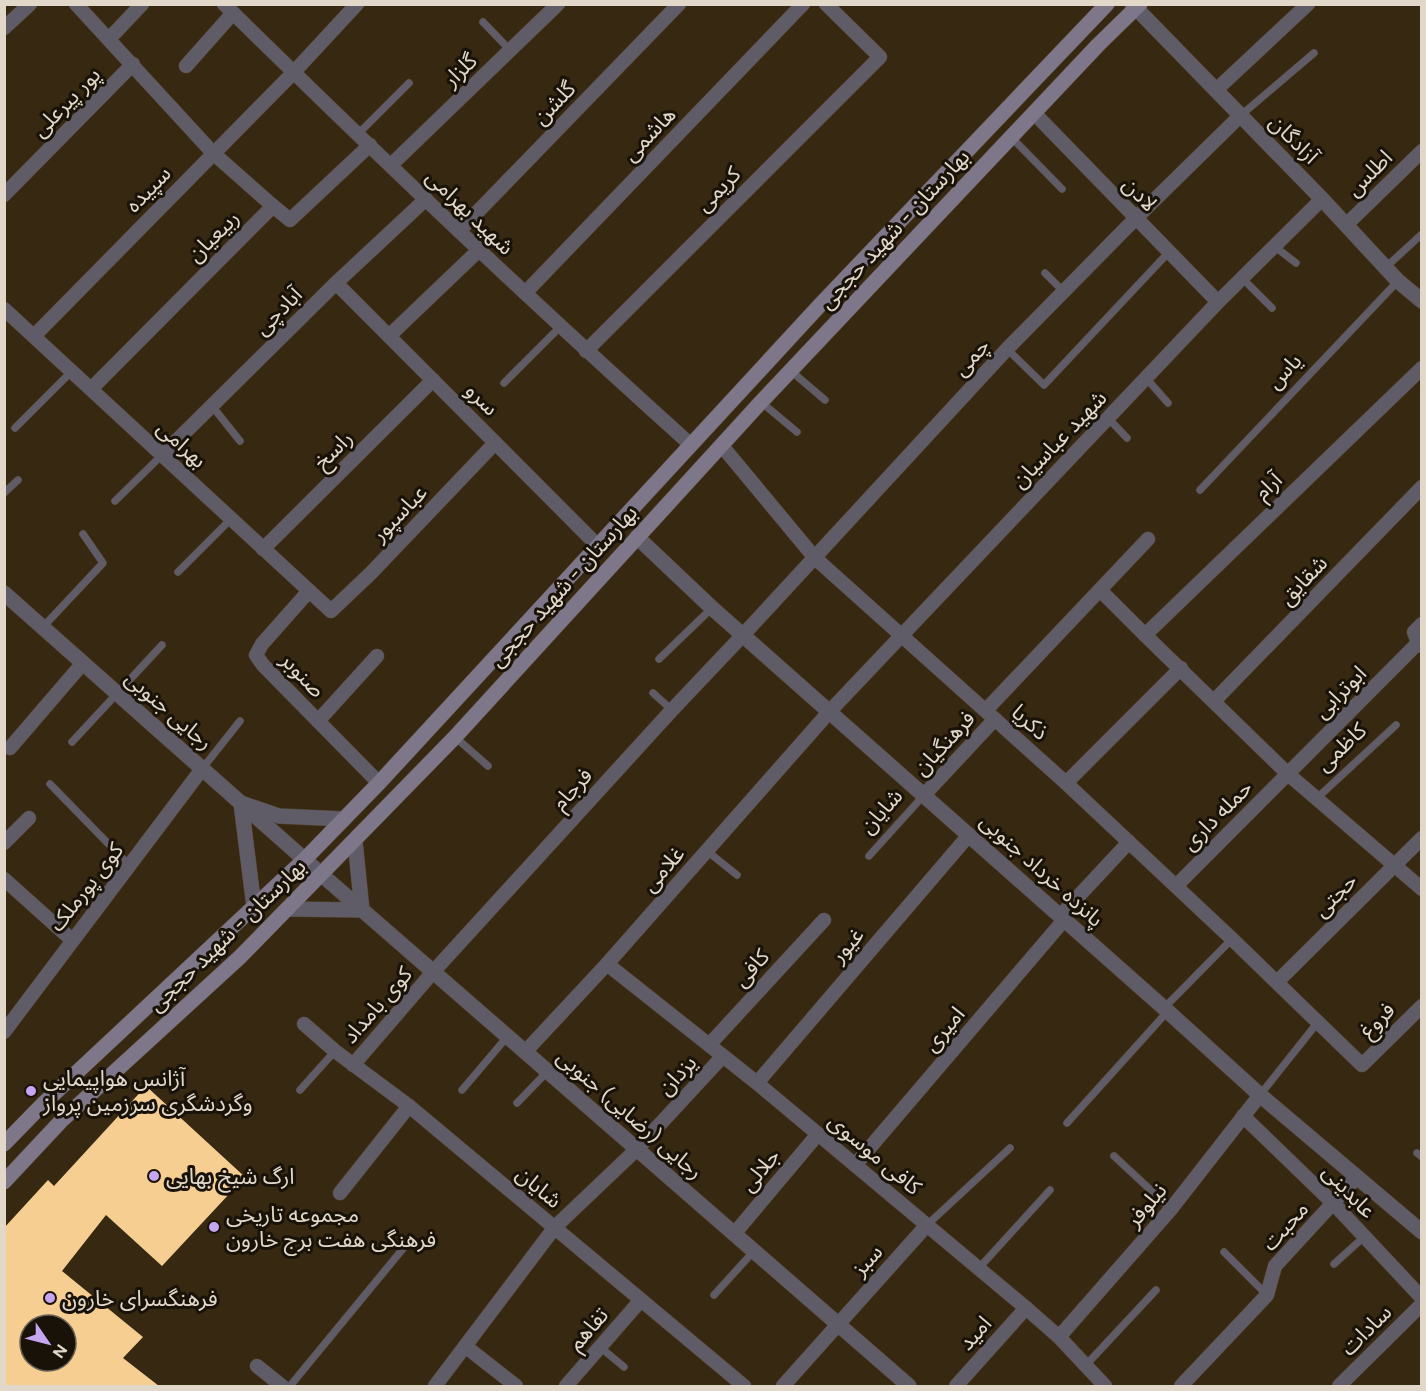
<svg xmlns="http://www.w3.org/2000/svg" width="1426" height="1391" viewBox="0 0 1426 1391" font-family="Figtree,'Noto Sans Arabic',sans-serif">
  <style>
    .building { fill: #f7ce91; fill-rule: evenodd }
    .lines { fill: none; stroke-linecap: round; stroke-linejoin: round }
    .service-casing { stroke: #52442f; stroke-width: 8 }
    .minor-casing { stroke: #52442f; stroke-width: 15 }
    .tertiary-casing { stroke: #52442f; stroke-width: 16 }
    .secondary-casing { stroke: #52442f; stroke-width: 16 }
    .service { stroke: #605c67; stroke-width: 7 }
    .minor { stroke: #605c67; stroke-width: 14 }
    .tertiary { stroke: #605c67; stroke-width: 15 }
    .secondary { stroke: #7e7789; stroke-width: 15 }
    .poi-dot { fill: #c6a6f0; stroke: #181208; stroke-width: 2 }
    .labels { text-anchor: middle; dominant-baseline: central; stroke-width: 6; stroke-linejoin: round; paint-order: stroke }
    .street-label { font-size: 22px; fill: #e2d8ca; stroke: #181208 }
    .poi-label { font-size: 22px; fill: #e2d8ca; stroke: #181208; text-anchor: start }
  </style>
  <rect width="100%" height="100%" fill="#362811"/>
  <!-- building -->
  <path class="building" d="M146 1086 245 1177 162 1266 106 1215 62 1271 143 1337 123 1358 159 1386H4V1228L48 1180 54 1186ZM30 1325H66V1361H30Z"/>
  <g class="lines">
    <!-- service casing -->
    <g class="service-casing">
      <g id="service">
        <path d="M483 22 510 50"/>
        <path d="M1240 116 1314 53"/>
        <path d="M358 134 409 83"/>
        <path d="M1012 138 1062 189"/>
        <path d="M1274 246 1296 263"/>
        <path d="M1386 267 1422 234"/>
        <path d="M1045 273 1064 292"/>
        <path d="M1242 278 1272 308"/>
        <path d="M1007 349 1044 385 1168 253"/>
        <path d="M791 371 825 400"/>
        <path d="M1146 378 1168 403"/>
        <path d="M504 383 561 326"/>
        <path d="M761 402 797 432"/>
        <path d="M212 406 240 441"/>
        <path d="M1107 417 1127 438"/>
        <path d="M15 428 72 371"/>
        <path d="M1200 490 1398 281"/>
        <path d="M4 493 18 480"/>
        <path d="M115 501 162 455"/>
        <path d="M178 572 231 519"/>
        <path d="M42 628 103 563 83 534"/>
        <path d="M659 659 712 608"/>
        <path d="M653 693 672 710"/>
        <path d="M455 737 488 766"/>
        <path d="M72 742 162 645"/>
        <path d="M202 769 240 721"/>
        <path d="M50 784 130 866"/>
        <path d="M1316 799 1396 725"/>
        <path d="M707 851 737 875"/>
        <path d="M869 856 924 795"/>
        <path d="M1164 1008 1232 939"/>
        <path d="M300 1090 335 1051"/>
        <path d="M462 1090 507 1037"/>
        <path d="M1260 1095 1318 1022"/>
        <path d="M517 1103 548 1071"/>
        <path d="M1067 1123 1168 1011"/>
        <path d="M1417 1153 1422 1157"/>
        <path d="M1114 1156 1171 1209"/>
        <path d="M927 1225 1010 1148"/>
        <path d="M1224 1252 1267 1295"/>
        <path d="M1334 1264 1365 1236"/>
        <path d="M979 1268 1050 1190"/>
        <path d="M714 1295 754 1251"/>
        <path d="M600 1347 624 1367"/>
        <path d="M1086 1365 1156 1290"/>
        <path d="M290 1386 406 1245"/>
      </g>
    </g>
    <!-- minor casing -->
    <g class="minor-casing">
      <g id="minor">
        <path d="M76 4 213 153 273 206"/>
        <path d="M224 4C377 155 532 302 691 445"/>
        <path d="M4 28 30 4"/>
        <path d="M109 39 142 4"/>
        <path d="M186 66 233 13"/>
        <path d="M1216 90 1308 4"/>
        <path d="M1034 113 1218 302"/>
        <path d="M391 165 558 4"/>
        <path d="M4 195 133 64"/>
        <path d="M1346 225 1422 151"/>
        <path d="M459 231 679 4"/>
        <path d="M336 283 597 545"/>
        <path d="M525 293 803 4"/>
        <path d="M4 309 331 611 371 573 495 443"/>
        <path d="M34 336 294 72 357 4"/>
        <path d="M389 336 479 250"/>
        <path d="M586 351 880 57 826 4"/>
        <path d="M91 389 273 206 290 220 370 145"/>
        <path d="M722 446 815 558 1066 783 1232 939 1362 1065 1422 1006"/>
        <path d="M162 455 336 283 426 199"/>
        <path d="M263 549 433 380"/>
        <path d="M1100 590 1145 635 1288 774 1422 889"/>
        <path d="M309 591 262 644 256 655 263 665 379 783"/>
        <path d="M1145 635 1422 368"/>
        <path d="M1418 643 1414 632 1422 624"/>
        <path d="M1214 701 1422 487"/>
        <path d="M986 710 1148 539"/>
        <path d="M318 721 377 656"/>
        <path d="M10 748 83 663"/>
        <path d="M1066 783 1181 668"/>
        <path d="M924 795 995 719"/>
        <path d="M4 843 29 818"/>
        <path d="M4 879 72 940"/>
        <path d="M1176 886 1418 643 1422 646"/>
        <path d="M1060 916 1129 842"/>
        <path d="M607 964 757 1083 1026 1308 1059 1337 1105 1386"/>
        <path d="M1277 982 1422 838"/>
        <path d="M304 1024 335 1051 409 1106 744 1386"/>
        <path d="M4 1032 202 769"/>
        <path d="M709 1045 824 920"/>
        <path d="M525 1052 607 964 830 711 1218 302 1322 199"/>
        <path d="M353 1065 433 972 672 710 743 635 1007 349 1135 219 1240 116"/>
        <path d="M757 1083 969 835"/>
        <path d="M1243 1116 1333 1203 1422 1298"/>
        <path d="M855 1165 1064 920"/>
        <path d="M340 1193 409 1106"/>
        <path d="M734 1234 818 1134"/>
        <path d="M1059 1337 1171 1209 1260 1095"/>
        <path d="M465 1346 516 1386"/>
        <path d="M257 1366 282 1386"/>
        <path d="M435 1386 555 1227 637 1149 723 1056"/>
        <path d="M566 1386 641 1300"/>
        <path d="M783 1386 927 1225"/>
        <path d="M956 1386 1026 1308"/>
        <path d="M1181 1386 1267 1295 1275 1266 1357 1177"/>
        <path d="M1339 1386 1422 1304"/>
      </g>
    </g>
    <!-- tertiary casing -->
    <g class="tertiary-casing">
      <g id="tertiary">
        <path d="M1132 4 1322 199 1398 281 1422 301"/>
        <path d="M637 537 712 608 1164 1008 1260 1095 1422 1232"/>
        <path d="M4 593 322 875 909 1386"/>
        <path d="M254 907 241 803 279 816 344 819"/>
        <path d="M288 909 362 910 355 841"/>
      </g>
    </g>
    <!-- secondary casing -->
    <g class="secondary-casing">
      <g id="secondary">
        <path d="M4 1144 43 1104 305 859 379 783 820 305 1107 4"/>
        <path d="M4 1182 62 1120 240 957 455 737 761 402 1098 45 1140 4"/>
      </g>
    </g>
    <!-- service -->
    <use href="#service" class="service"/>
    <!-- minor -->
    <use href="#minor" class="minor"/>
    <!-- tertiary -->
    <use href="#tertiary" class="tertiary"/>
    <!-- secondary -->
    <use href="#secondary" class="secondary"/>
  </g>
  <!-- markers -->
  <g class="poi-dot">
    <circle cx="31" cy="1091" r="6"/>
    <circle cx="154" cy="1176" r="6"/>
    <circle cx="214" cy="1227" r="6"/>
    <circle cx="50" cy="1298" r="6"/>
  </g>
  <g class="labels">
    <!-- street labels -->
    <g class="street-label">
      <text transform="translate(460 70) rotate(-44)">گلزار</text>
      <text transform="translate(66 102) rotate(-46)">پور پیرعلی</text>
      <text transform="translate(554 103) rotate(-46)">گلشن</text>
      <text transform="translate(649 134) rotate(-46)">هاشمی</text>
      <text transform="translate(1294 139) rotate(45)">آزادگان</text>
      <text transform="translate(1369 173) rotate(-45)">اطلس</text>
      <text transform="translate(148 189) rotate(-46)">سپیده</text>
      <text transform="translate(718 189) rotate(-45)">کریمی</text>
      <text transform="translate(1140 194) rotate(46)">لادن</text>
      <text transform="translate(470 212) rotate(44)">شهید بهرامی</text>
      <text transform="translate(894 229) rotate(-47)">بهارستان - شهید حججی</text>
      <text transform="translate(213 236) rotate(-45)">ربیعیان</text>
      <text transform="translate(278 311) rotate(-45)">آبادچی</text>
      <text transform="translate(971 357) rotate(-47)">چمی</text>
      <text transform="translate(1284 371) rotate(-47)">یاس</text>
      <text transform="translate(482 399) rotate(45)">سرو</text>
      <text transform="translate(1059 439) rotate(-46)">شهید عباسیان</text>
      <text transform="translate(182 444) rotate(43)">بهرامی</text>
      <text transform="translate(333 450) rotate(-45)">راسخ</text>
      <text transform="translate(1268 486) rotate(-44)">آرام</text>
      <text transform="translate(399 513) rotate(-46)">عباسپور</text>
      <text transform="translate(1303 580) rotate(-46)">شقایق</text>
      <text transform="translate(563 586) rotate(-48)">بهارستان - شهید حججی</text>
      <text transform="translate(303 675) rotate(46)">صنوبر</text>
      <text transform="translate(1340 692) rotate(-45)">ابوترابی</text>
      <text transform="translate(169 710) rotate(41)">رجایی جنوبی</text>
      <text transform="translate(1030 722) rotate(42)">ذکریا</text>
      <text transform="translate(944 743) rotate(-47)">فرهنگیان</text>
      <text transform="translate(1341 747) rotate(-43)">کاظمی</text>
      <text transform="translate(572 789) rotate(-48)">فرجام</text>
      <text transform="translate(881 811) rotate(-48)">شایان</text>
      <text transform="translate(1217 815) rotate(-45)">حمله داری</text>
      <text transform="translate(663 869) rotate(-49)">غلامی</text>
      <text transform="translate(1042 870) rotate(42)">پانزده خرداد جنوبی</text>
      <text transform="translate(86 887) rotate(-52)">کوی پورملک</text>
      <text transform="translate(1335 895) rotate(-45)">حجتی</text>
      <text transform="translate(227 935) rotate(-44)">بهارستان - شهید حججی</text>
      <text transform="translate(847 945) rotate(-49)">غیور</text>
      <text transform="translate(751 968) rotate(-48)">کافی</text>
      <text transform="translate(377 1005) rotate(-49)">کوی بامداد</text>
      <text transform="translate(1377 1020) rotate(-45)">فروغ</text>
      <text transform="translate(944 1029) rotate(-50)">امیری</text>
      <text transform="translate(677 1075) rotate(-47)">یزدان</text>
      <text transform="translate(630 1114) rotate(41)">رجایی (رضایی) جنوبی</text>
      <text transform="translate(875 1154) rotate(40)">کافی موسوی</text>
      <text transform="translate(760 1170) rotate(-50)">جلالی</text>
      <text transform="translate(539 1187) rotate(40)">شایان</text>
      <text transform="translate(1349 1191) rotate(46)">عابدینی</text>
      <text transform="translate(1146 1205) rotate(-50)">نیلوفر</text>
      <text transform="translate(1285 1226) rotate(-48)">محبت</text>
      <text transform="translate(867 1260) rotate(-48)">سبز</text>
      <text transform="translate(588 1329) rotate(-49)">تفاهم</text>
      <text transform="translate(1366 1330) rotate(-45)">سادات</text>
      <text transform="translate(975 1333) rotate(-48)">امید</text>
    </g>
    <!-- poi labels -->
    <g class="poi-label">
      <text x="43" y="1078">آژانس هواپیمایی<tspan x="43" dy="25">و‌گردشگری سرزمین پرواز</tspan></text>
      <text x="166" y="1176">ارگ شیخ بهایی</text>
      <text x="226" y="1214">مجموعه تاریخی<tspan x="226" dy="25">فرهنگی هفت برج خارون</tspan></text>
      <text x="62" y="1298">فرهنگسرای خارون</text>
    </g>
  </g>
  <!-- border -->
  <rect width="1426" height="1391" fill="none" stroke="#e2d8ca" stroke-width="12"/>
  <!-- north arrow -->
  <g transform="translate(48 1343) rotate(125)"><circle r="28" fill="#181208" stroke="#696156" stroke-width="1.5"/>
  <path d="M0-4.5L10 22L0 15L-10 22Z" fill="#c6a6f0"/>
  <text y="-9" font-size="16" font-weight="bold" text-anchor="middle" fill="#e2d8ca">N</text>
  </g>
</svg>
